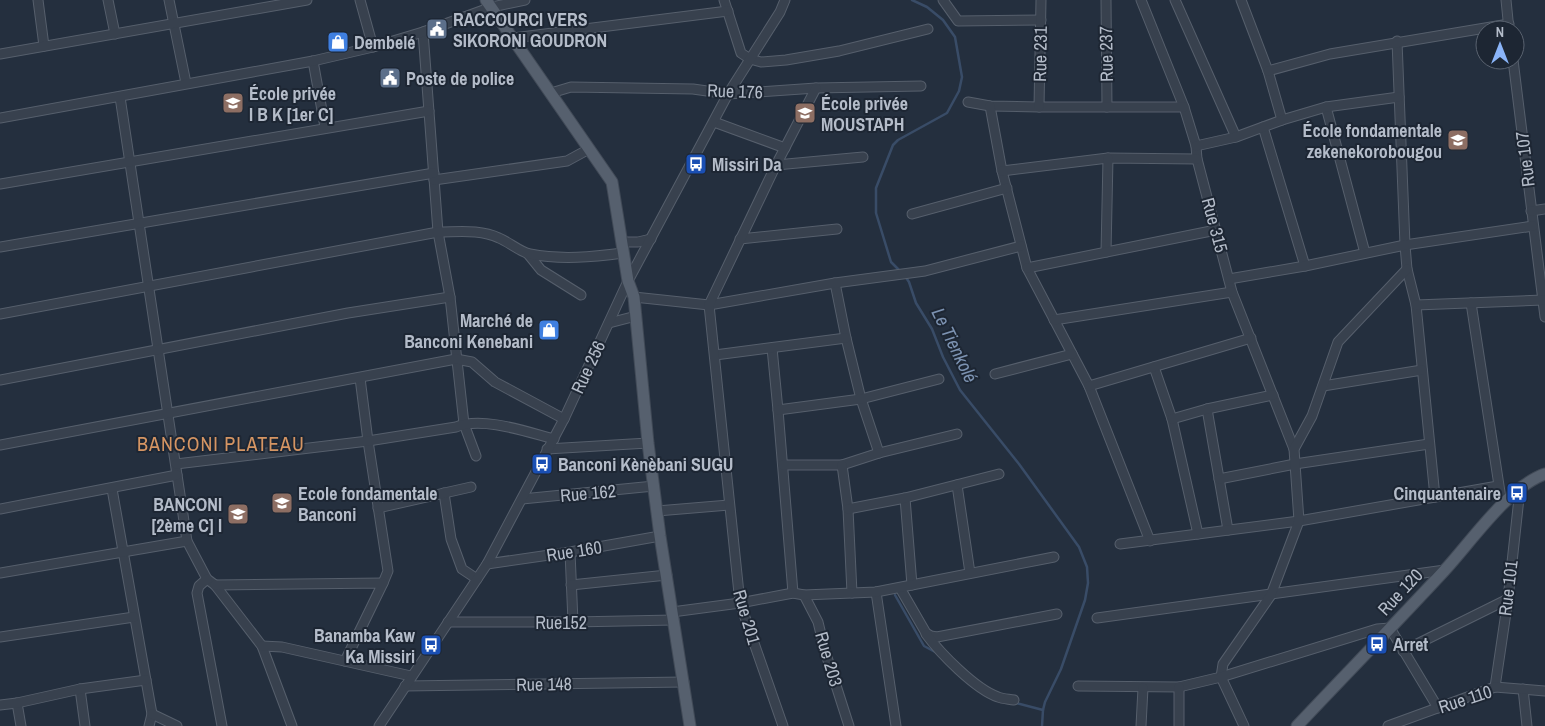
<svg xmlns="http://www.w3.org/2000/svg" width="1545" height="726" viewBox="0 0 1545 726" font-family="'Archivo Narrow',sans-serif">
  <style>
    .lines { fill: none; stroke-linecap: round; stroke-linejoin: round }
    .stream { stroke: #394c67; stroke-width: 2.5 }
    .minor-casing { stroke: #565f6c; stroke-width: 11 }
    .major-casing { stroke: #414a57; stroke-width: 13 }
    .minor { stroke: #38414e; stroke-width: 9 }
    .major { stroke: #56606e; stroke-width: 11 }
    .labels { text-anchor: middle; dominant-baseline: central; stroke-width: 4; stroke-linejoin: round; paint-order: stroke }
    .poi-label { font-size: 18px; font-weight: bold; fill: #b4bcc9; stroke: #1d2633; text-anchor: start }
    .street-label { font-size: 18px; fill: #b4bcc9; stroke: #1d2633 }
    .water-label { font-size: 19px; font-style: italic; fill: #7c92b1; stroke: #1d2633 }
    .quarter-label { font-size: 20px; letter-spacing: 1px; fill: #d59563; stroke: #1d2633 }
  </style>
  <rect width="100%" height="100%" fill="#242f3e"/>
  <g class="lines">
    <!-- stream -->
    <g class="stream">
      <path d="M901 272 891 262 876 213V188L893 145 898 140 947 113 959 91 962 77 955 37 943 20 927 7 912 0"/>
      <path d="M905 276 909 282 916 303 932 329 943 357 960 390 1019 464 1079 547 1087 567 1088 583 1085 600 1061 669 1045 702 1043 710 1042 726"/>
      <path d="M895 595 924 646 937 653"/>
      <path d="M1016 703 1043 710"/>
    </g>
    <!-- minor casing -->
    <g class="minor-casing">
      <g id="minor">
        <path d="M38 0 44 46"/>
        <path d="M108 0 115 34"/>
        <path d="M169 0 186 83"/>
        <path d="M360 0 373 47"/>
        <path d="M724 0 741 53 750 59 761 62 786 60 839 51 928 29"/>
        <path d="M943 0 958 21 1041 20"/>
        <path d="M1106 0 1107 107"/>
        <path d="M1141 0 1184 107 1196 146 1197 159 1232 292 1294 449"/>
        <path d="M1175 0 1236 137"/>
        <path d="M1241 0 1268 71 1282 120"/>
        <path d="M1506 0 1509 30"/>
        <path d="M423 32 438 232 450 297 464 424 476 456"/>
        <path d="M513 38 728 11"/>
        <path d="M1397 41 1405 245 1407 269 1416 305 1435 497"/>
        <path d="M0 54 307 0"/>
        <path d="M1513 60 1545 317"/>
        <path d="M313 61 325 127"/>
        <path d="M1268 71 1330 54 1509 24"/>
        <path d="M551 93 571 87 693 89 728 94 816 88 921 86"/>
        <path d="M120 97 187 541 207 579 215 585 262 646 292 726"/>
        <path d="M968 102 990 106 1039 107H1184"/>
        <path d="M990 106 1002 171 1027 268 1089 386 1150 541"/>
        <path d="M1039 107 1041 0"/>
        <path d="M1326 107 1365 253"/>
        <path d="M0 118 313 61 373 47 423 32 492 7 525 0"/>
        <path d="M714 122 785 148"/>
        <path d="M1263 127 1305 266"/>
        <path d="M1196 146 1236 137 1282 120 1326 107 1399 97"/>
        <path d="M776 165 863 157"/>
        <path d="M1002 171 1108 158 1197 159"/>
        <path d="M434 180 567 161 589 149"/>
        <path d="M0 184 429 111"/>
        <path d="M1531 211 1545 209"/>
        <path d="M912 214 1007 188"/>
        <path d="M740 239 837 229"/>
        <path d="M622 242H638L651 239"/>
        <path d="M0 247 434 173"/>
        <path d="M1106 252 1108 158"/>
        <path d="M528 254 541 270 581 295"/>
        <path d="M1027 268 1216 230"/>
        <path d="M1229 279 1305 266 1405 245 1533 226"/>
        <path d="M835 283 846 338 861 399 879 453"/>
        <path d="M634 297 709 305 835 283 925 271 1021 246"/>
        <path d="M1471 303 1502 505"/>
        <path d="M1416 305 1543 300"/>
        <path d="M0 314 438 232C459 232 480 229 499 238 509 242 520 252 530 254 561 260 593 257 623 253"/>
        <path d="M1054 320 1232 292"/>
        <path d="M609 323 636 316"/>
        <path d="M772 348 778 410 793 593"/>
        <path d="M715 355 846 338"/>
        <path d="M1154 367 1172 419 1198 534"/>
        <path d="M995 374 1072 354"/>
        <path d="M360 378 368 441 388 571 383 583"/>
        <path d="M0 380 348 313 450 297"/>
        <path d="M1089 386 1251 338"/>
        <path d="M1323 386 1422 370"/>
        <path d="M1207 409 1228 530"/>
        <path d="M778 410 861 399 939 379"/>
        <path d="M1172 419 1207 409 1273 395"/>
        <path d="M0 445 456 359 472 362 495 382 564 419"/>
        <path d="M547 449 648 443"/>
        <path d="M176 464 368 441 456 427C482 416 527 432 554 439"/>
        <path d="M783 465H842L879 453 957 434"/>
        <path d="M842 465 848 509 852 593"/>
        <path d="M1219 479 1295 464 1429 444"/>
        <path d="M957 485 970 573"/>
        <path d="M112 489 152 714 149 726"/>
        <path d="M444 493 451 539 462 569 477 579"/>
        <path d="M905 498 912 585"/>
        <path d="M522 499 654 486"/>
        <path d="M378 508 471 487"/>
        <path d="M0 509 177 475"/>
        <path d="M848 509 905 498 999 474"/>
        <path d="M657 511 729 505"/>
        <path d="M1120 544 1299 521 1498 486"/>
        <path d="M570 552 573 622"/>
        <path d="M487 564 570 552 660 536"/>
        <path d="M0 573 187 541"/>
        <path d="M207 579 199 586 197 593 222 726"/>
        <path d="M215 585 383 583 345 661"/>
        <path d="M571 585 667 575"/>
        <path d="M900 588 926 633 931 636 937 637 1057 614"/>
        <path d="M876 592 896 726"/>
        <path d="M804 595 818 622 825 651 849 726"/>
        <path d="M672 612 740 603 793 593 804 595 876 592 1054 557"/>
        <path d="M1097 618 1445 570"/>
        <path d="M448 622H573L674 620"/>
        <path d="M926 634C940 653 975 689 998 697 1003 699 1009 699 1014 700"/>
        <path d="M0 637 134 617"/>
        <path d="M262 646 282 647 411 676"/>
        <path d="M1403 651 1508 599"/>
        <path d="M405 686 684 682"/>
        <path d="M1078 686 1179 687 1221 677 1223 664 1271 595 1299 521 1294 449 1312 416 1338 342 1407 269"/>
        <path d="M1495 687 1508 599 1520 489"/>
        <path d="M80 689 85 726"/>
        <path d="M1523 689 1527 726"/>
        <path d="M17 703 21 726"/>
        <path d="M0 705 17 703 80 689 146 680"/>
        <path d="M152 714 177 726"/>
        <path d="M379 726 487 564 564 419 628 281 728 94 780 12 785 0"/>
        <path d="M783 726 740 603 709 305 776 165 816 88"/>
        <path d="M1141 726 1143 688"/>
        <path d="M1179 726V687"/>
        <path d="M1244 726 1221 677 1377 629 1390 628 1438 708"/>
        <path d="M1388 726 1495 687 1545 691"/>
      </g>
    </g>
    <!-- major casing -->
    <g class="major-casing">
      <g id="major">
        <path d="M486 0 612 182 628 281 634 297 648 443 660 536 690 726"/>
        <path d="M1297 726C1346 674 1396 623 1444 571 1471 542 1508 487 1545 474"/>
      </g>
    </g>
    <!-- minor -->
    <use href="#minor" class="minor"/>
    <!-- major -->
    <use href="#major" class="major"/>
  </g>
  <!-- icons -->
  <defs>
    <g id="civic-square" transform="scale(1.125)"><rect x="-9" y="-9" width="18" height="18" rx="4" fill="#5c6f8a" stroke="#1d2633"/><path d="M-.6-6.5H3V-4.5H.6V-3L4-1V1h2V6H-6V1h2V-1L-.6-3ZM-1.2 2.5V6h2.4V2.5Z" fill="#fff"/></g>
    <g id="shop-square" transform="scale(1.125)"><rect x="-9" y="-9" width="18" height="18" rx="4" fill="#3f7fe0" stroke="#1d2633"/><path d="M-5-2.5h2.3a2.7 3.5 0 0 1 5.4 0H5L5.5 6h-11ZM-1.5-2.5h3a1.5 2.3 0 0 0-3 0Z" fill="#fff"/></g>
    <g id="school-square" transform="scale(1.125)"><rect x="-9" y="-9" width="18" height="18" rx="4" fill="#8d6e63" stroke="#1d2633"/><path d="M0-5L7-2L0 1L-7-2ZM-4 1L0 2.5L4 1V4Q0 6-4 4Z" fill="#fff"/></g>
    <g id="bus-square" transform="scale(1.125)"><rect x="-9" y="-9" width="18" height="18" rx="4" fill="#1a4fb4" stroke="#1d2633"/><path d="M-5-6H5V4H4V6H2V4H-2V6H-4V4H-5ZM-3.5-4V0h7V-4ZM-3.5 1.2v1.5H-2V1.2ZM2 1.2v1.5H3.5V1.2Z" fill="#fff"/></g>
  </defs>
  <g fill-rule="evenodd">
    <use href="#civic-square" x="437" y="29"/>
    <use href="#shop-square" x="338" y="42"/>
    <use href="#civic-square" x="390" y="78"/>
    <use href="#school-square" x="233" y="103"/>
    <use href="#school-square" x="805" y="113"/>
    <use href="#school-square" x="1458" y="140"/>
    <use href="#bus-square" x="696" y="164"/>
    <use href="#shop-square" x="549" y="330"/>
    <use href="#bus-square" x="542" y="464"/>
    <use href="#bus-square" x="1517" y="493"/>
    <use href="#school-square" x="282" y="503"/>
    <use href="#school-square" x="238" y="514"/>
    <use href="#bus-square" x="1377" y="644"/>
    <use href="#bus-square" x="431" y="645"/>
  </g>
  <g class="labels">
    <!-- poi labels -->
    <g class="poi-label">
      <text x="453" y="19">RACCOURCI VERS<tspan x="453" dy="21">SIKORONI GOUDRON</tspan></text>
      <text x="354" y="42">Dembelé</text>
      <text x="406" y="78">Poste de police</text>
      <text x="249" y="93">École privée<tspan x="249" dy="21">I B K [1er C]</tspan></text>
      <text x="821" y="103">École privée<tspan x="821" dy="21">MOUSTAPH</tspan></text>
      <text x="1442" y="130" text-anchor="end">École fondamentale<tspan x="1442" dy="21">zekenekorobougou</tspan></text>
      <text x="712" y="164">Missiri Da</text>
      <text x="533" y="320" text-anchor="end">Marché de<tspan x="533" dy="21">Banconi Kenebani</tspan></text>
      <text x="558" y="464">Banconi Kènèbani SUGU</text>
      <text x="298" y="493">Ecole fondamentale<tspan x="298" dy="21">Banconi</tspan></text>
      <text x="1501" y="493" text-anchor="end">Cinquantenaire</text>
      <text x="222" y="504" text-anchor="end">BANCONI<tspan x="222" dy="21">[2ème C] I</tspan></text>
      <text x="415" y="635" text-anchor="end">Banamba Kaw<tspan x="415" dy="21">Ka Missiri</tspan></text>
      <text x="1393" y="644">Arret</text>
    </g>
    <!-- street labels -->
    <g class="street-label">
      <text transform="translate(1040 54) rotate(-89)">Rue 231</text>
      <text transform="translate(1106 54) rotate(-91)">Rue 237</text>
      <text transform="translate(735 91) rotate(2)">Rue 176</text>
      <text transform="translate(1525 159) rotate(-97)">Rue 107</text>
      <text transform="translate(1215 225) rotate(75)">Rue 315</text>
      <text transform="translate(588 367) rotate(-65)">Rue 256</text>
      <text transform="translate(588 493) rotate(-5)">Rue 162</text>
      <text transform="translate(574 551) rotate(-9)">Rue 160</text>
      <text transform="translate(1508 588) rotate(-83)">Rue 101</text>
      <text transform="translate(1400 592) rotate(-47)">Rue 120</text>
      <text transform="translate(747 617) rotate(74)">Rue 201</text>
      <text x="561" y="622">Rue152</text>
      <text transform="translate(829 659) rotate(74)">Rue 203</text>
      <text transform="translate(544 684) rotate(-1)">Rue 148</text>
      <text transform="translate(1465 699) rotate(-18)">Rue 110</text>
    </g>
    <!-- water labels -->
    <g class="water-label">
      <text transform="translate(955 345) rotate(64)">Le Tienkolé</text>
    </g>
    <!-- quarter labels -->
    <g class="quarter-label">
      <text x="221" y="443">BANCONI PLATEAU</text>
    </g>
  </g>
  <!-- north arrow -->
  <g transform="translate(1500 45)"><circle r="24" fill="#1d2633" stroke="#59626f"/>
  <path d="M0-4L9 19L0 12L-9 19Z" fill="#8ab4f8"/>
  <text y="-8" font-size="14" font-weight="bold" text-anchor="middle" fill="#b4bcc9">N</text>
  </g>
</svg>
